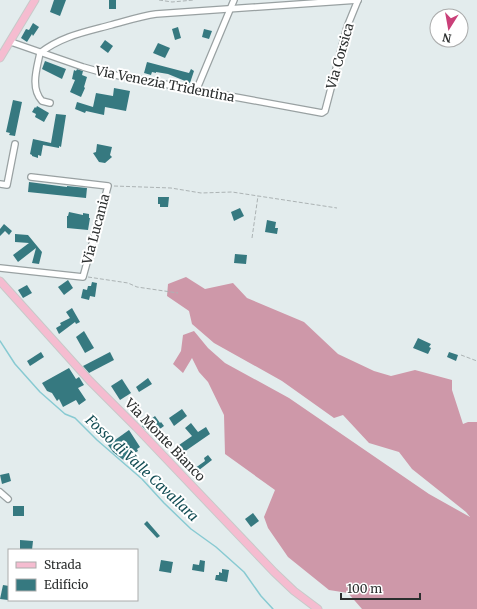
<svg xmlns="http://www.w3.org/2000/svg" width="477" height="609" viewBox="0 0 477 609" font-family="Merriweather,serif">
  <style>
    .forest { fill: #ce98a9 }
    .lines { fill: none; stroke-linecap: round; stroke-linejoin: round }
    .stream { stroke: #88cad2; stroke-width: 1.5 }
    .building { fill: #367980 }
    .minor-casing { stroke: #99a1a2; stroke-width: 8 }
    .major-casing { stroke: #c8c9c9; stroke-width: 9 }
    .path { stroke: #acb3b4; stroke-width: 1; stroke-dasharray: 4 2; stroke-linecap: butt }
    .minor { stroke: #fff; stroke-width: 5.5 }
    .major { stroke: #f5bcd0; stroke-width: 7 }
    .labels { text-anchor: middle; dominant-baseline: central; stroke-width: 4; stroke-linejoin: round; paint-order: stroke }
    .street-label { font-size: 13px; fill: #2c2f2f; stroke: #fff }
    .water-label { font-size: 14px; font-style: italic; fill: #144e55; stroke: #fff }
  </style>
  <rect width="100%" height="100%" fill="#e3eced"/>
  <!-- forest -->
  <path class="forest" d="M186 277 205 289 233 283 247 298 304 322 338 354 374 371 391 376 415 370 452 380V390L463 424 468 422H477V609H362L348 593 329 590 288 557 268 528 264 517 275 490 225 454 224 415 208 382 199 372 192 358 183 373 173 364 181 351 183 335 194 331 208 348 225 363 289 398 429 494 470 517 466 512 412 469 399 452 369 443 343 415 334 418 282 381 214 343 192 324 189 311 167 296 168 284Z"/>
  <g class="lines">
    <!-- stream -->
    <path class="stream" d="M0 341 15 364 40 392 65 414 75 418 97 440 142 479 164 503 191 529 216 547 244 572 261 596 273 609"/>
  </g>
  <!-- building -->
  <g class="building">
    <path d="M54 0H66L60 16 50 12Z"/>
    <rect x="109" y="0" width="7" height="9"/>
    <path d="M33 23 39 27 33 36 32 34 27 42 21 38 26 29 29 30Z"/>
    <path d="M178 27 181 38 175 40 172 29Z"/>
    <path d="M204 29 212 31 209 39 202 37Z"/>
    <path d="M105 40 113 46 108 53 100 47Z"/>
    <path d="M158 43 170 48 165 58 153 53Z"/>
    <path d="M45 61 66 69 62 79 42 69Z"/>
    <path d="M147 62 189 73 191 69 194 71 190 83 168 74 156 72V73L152 72 151 75 144 73Z"/>
    <path d="M77 69 83 71 82 75 87 77 84 87 85 88 81 97 70 92 75 80 72 79 74 70 76 71Z"/>
    <path d="M114 88 130 91 126 111 105 107 104 115 86 111 85 113 75 109 77 102 93 107 96 93 113 96Z"/>
    <path d="M13 100 22 102 15 136 9 135 10 133 6 132Z"/>
    <path d="M37 106 49 113 44 122 35 117 36 114 32 112 35 107 36 108Z"/>
    <path d="M56 114 66 115 61 147 59 146V148L43 145 41 156 38 155V158L32 156V155L30 154 33 139 51 143Z"/>
    <path d="M97 144 112 147 110 155 112 157 105 163 99 162 93 153 96 152Z"/>
    <path d="M29 182 67 187V186L87 188 86 198 28 192Z"/>
    <path d="M158 197H169L168 207H160V204H158Z"/>
    <path d="M240 208 244 216 234 221 231 212Z"/>
    <path d="M69 212 83 215V213L89 214V218H90L88 230 67 228V216H68Z"/>
    <path d="M267 220 276 222 275 228H278L277 234 265 232Z"/>
    <path d="M4 224 12 231 9 235 5 231 0 236V229Z"/>
    <path d="M15 234 28 235 42 252 39 264 32 263 36 248 18 262 13 255 29 243 15 242Z"/>
    <path d="M235 254 247 255 246 264 234 263Z"/>
    <path d="M68 280 73 288 64 295 58 287Z"/>
    <path d="M92 282 97 283 95 297 90 296 89 300 81 298 83 289 87 290 88 286H91Z"/>
    <path d="M27 285 32 293 23 298 18 290Z"/>
    <path d="M72 308 80 322 76 324 75 322 59 334 56 328 61 325 60 323 70 318 66 312Z"/>
    <path d="M84 331 94 348 85 353 76 337Z"/>
    <path d="M418 338 431 344 429 347 431 348 428 354 413 348Z"/>
    <path d="M41 352 44 357 30 366 27 361Z"/>
    <path d="M110 352 114 360 89 373 83 366Z"/>
    <path d="M449 352 458 355 456 361 447 357Z"/>
    <path d="M69 368 76 379 79 377 84 385 78 388 86 400 79 405 76 400 63 407 59 399 57 401 52 393 47 391 42 383Z"/>
    <path d="M148 378 152 384 139 392 136 387Z"/>
    <path d="M122 379 131 393 120 400 111 386Z"/>
    <path d="M182 409 187 416 174 426 169 418Z"/>
    <path d="M155 416 160 423 161 422 164 426 157 431 152 425 146 430 142 426Z"/>
    <path d="M191 423 198 432 206 427 210 434 184 452 179 445 192 436 185 428Z"/>
    <path d="M129 430 140 447 137 449 138 451 130 456 134 459 132 462 128 459 126 462 113 452 108 445Z"/>
    <path d="M208 455 212 460 194 474 191 471 205 461 204 458Z"/>
    <path d="M9 473 11 481 2 484 0 475Z"/>
    <rect x="13" y="506" width="11" height="10"/>
    <path d="M253 513 259 521 251 527 245 519Z"/>
    <path d="M147 521 160 536 157 538 144 524Z"/>
    <path d="M20 540 33 541 32 550H20Z"/>
    <path d="M161 560 173 562 171 573 159 571Z"/>
    <path d="M200 560 205 561 204 572 192 570 193 564 199 565Z"/>
    <path d="M222 569 229 570 227 582 215 580 216 575H219V572L222 573Z"/>
    <path d="M3 585 9 586 8 600 0 599Z"/>
  </g>
  <g class="lines">
    <!-- minor casing -->
    <g class="minor-casing">
      <g id="minor">
        <path d="M11 42 83 67 104 73 322 113 325 111 347 27 358 0"/>
        <path d="M196 91 234 0"/>
        <path d="M50 103 42 101C30 88 37 68 40 53 62 36 85 32 111 25 126 21 141 16 156 14L358 0"/>
        <path d="M0 184 7 185 15 144"/>
        <path d="M0 268 83 277 108 186 31 177"/>
        <path d="M0 492 8 499"/>
      </g>
    </g>
    <!-- major casing -->
    <g class="major-casing">
      <g id="major">
        <path d="M0 58 35 0"/>
        <path d="M0 281 90 381 136 427 274 572 294 591 318 609"/>
      </g>
    </g>
    <!-- path -->
    <g class="path">
      <path d="M159 0 172 2 194 0"/>
      <path d="M114 186 171 188 201 193 232 192 337 208"/>
      <path d="M252 238 258 196"/>
      <path d="M88 277 128 283 137 287 178 293"/>
      <path d="M461 355 477 361"/>
    </g>
    <!-- minor -->
    <use href="#minor" class="minor"/>
    <!-- major -->
    <use href="#major" class="major"/>
  </g>
  <g class="labels">
    <!-- street labels -->
    <g class="street-label">
      <text transform="translate(340 56) rotate(-74)">Via Corsica</text>
      <text transform="translate(165 84) rotate(11)">Via Venezia Tridentina</text>
      <text transform="translate(96 229) rotate(-75)">Via Lucania</text>
      <text transform="translate(165 440) rotate(46)">Via Monte Bianco</text>
    </g>
    <!-- water labels -->
    <g class="water-label">
      <text transform="translate(142 468) rotate(43)">Fosso di Valle Cavallara</text>
    </g>
  </g>
  <!-- legend -->
  <rect x="8" y="549" width="130" height="52" fill="#ffffff" stroke="#abacac"/>
  <rect x="16" y="562" width="20" height="6" fill="#f5bcd0" stroke="#abacac"/>
  <text x="44" y="569" font-size="12" fill="#2c2f2f">Strada</text>
  <rect x="16" y="579" width="20" height="12" fill="#367980" stroke="#abacac"/>
  <text x="44" y="589" font-size="12" fill="#2c2f2f">Edificio</text>
  <!-- north arrow -->
  <g transform="translate(449 28) rotate(191)"><circle r="19" fill="#ffffff" stroke="#abacac"/>
  <path d="M0-3L7 15L0 10L-7 15Z" fill="#ca4079"/>
  <text y="-6" font-size="11" font-weight="bold" text-anchor="middle" fill="#2c2f2f">N</text>
  </g>
  <!-- scale -->
  <path d="M341 593v6h79v-6" fill="none" stroke="#2c2f2f" stroke-width="2"/>
  <text x="347" y="593" font-size="12" fill="#2c2f2f" stroke="#ffffff" stroke-width="3" paint-order="stroke">100 m</text>
</svg>
